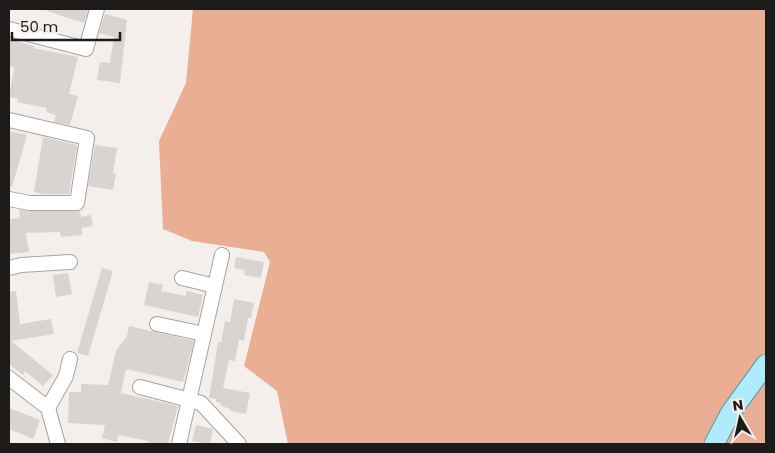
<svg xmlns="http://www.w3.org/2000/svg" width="775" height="453" viewBox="0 0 775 453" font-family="Poppins,sans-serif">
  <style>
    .forest { fill: #e9ae94 }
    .building { fill: #d9d4d2 }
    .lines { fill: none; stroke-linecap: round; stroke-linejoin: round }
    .minor-casing { stroke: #a8a3a1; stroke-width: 16 }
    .major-casing { stroke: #5999aa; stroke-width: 21 }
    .minor { stroke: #fff; stroke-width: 14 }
    .major { stroke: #afebfb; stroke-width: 19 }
  </style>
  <rect width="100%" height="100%" fill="#f4eeec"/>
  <!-- forest -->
  <path class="forest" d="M193 9H766V444H288L277 391 244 366 270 262 264 252 192 241 163 229 159 141 186 83Z"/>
  <!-- building -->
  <g class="building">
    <path d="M47 9H82L88 10 84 23 47 11Z"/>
    <path d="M105 14 127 20 120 83 97 80 100 62 110 63 114 37 99 33Z"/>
    <path d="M9 39 34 46 33 48 78 57 69 94 78 96 70 125 54 122 56 115 46 112 47 108 17 102 18 99 9 97 14 68 9 66Z"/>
    <path d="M9 131 27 135 12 187 9 186Z"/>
    <path d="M43 137 77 145 69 194H43L34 192Z"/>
    <path d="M95 145 117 148 113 173 116 174 113 190 88 186Z"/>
    <path d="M19 210 80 211 81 217 91 215 93 226 82 228V235L61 237 60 232 26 233 29 252 9 254V219L20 218Z"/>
    <path d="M236 257 264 262 261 278 244 275 245 270 234 268Z"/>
    <path d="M102 268 113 271 88 356 77 353Z"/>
    <path d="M68 273 72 294 56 297 53 275Z"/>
    <path d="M149 282 163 285 161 291 185 296 187 291 203 295 198 317 144 305Z"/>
    <path d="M9 291H16L20 324 51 319 54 334 11 341 53 375 43 386 25 371 23 375 9 364Z"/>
    <path d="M234 299 254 303 251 318H248L244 341 239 340 235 361 229 360 223 388 250 393 246 414 230 411 231 409 221 406V403L216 402V399L209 398 218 342H221L225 321 230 322Z"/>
    <path d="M129 326 194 341 183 382 126 369 121 393 178 406 168 444H148L149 441 118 435 117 442 102 438 105 425 68 423 69 392H81V384L108 385 116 351 127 336Z"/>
    <path d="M9 408 40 420 33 439 9 429Z"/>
    <path d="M196 425 213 429 210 444 192 441Z"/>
  </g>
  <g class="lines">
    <!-- minor casing -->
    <g class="minor-casing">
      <g id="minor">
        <path d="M9 29 86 49 97 9"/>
        <path d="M9 120 87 138 77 203H30L9 199"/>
        <path d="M9 268 21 265 70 262"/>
        <path d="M182 278 215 286"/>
        <path d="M157 324 204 334"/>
        <path d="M9 378 48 408 58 444"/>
        <path d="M140 387 201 403 239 444"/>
        <path d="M48 408 66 376 70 359"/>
        <path d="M179 444 222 255"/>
      </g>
    </g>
    <!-- major casing -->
    <g class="major-casing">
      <path id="major" d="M714 444 731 412 766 364"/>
    </g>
    <!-- minor -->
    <use href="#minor" class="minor"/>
    <!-- major -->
    <use href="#major" class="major"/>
  </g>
  <!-- border -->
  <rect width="775" height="453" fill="none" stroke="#1d1b1a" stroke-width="20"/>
  <!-- north arrow -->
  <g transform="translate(740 418) rotate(351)" stroke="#f4eeec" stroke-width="4" paint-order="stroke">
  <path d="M0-4L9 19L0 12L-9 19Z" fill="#1d1b1a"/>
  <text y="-8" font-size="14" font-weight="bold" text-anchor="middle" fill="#1d1b1a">N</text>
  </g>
  <!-- scale -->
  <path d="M12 32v8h108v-8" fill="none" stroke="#1d1b1a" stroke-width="2.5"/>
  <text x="20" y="32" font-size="15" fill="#1d1b1a" stroke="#f4eeec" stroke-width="4" paint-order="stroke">50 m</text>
</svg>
